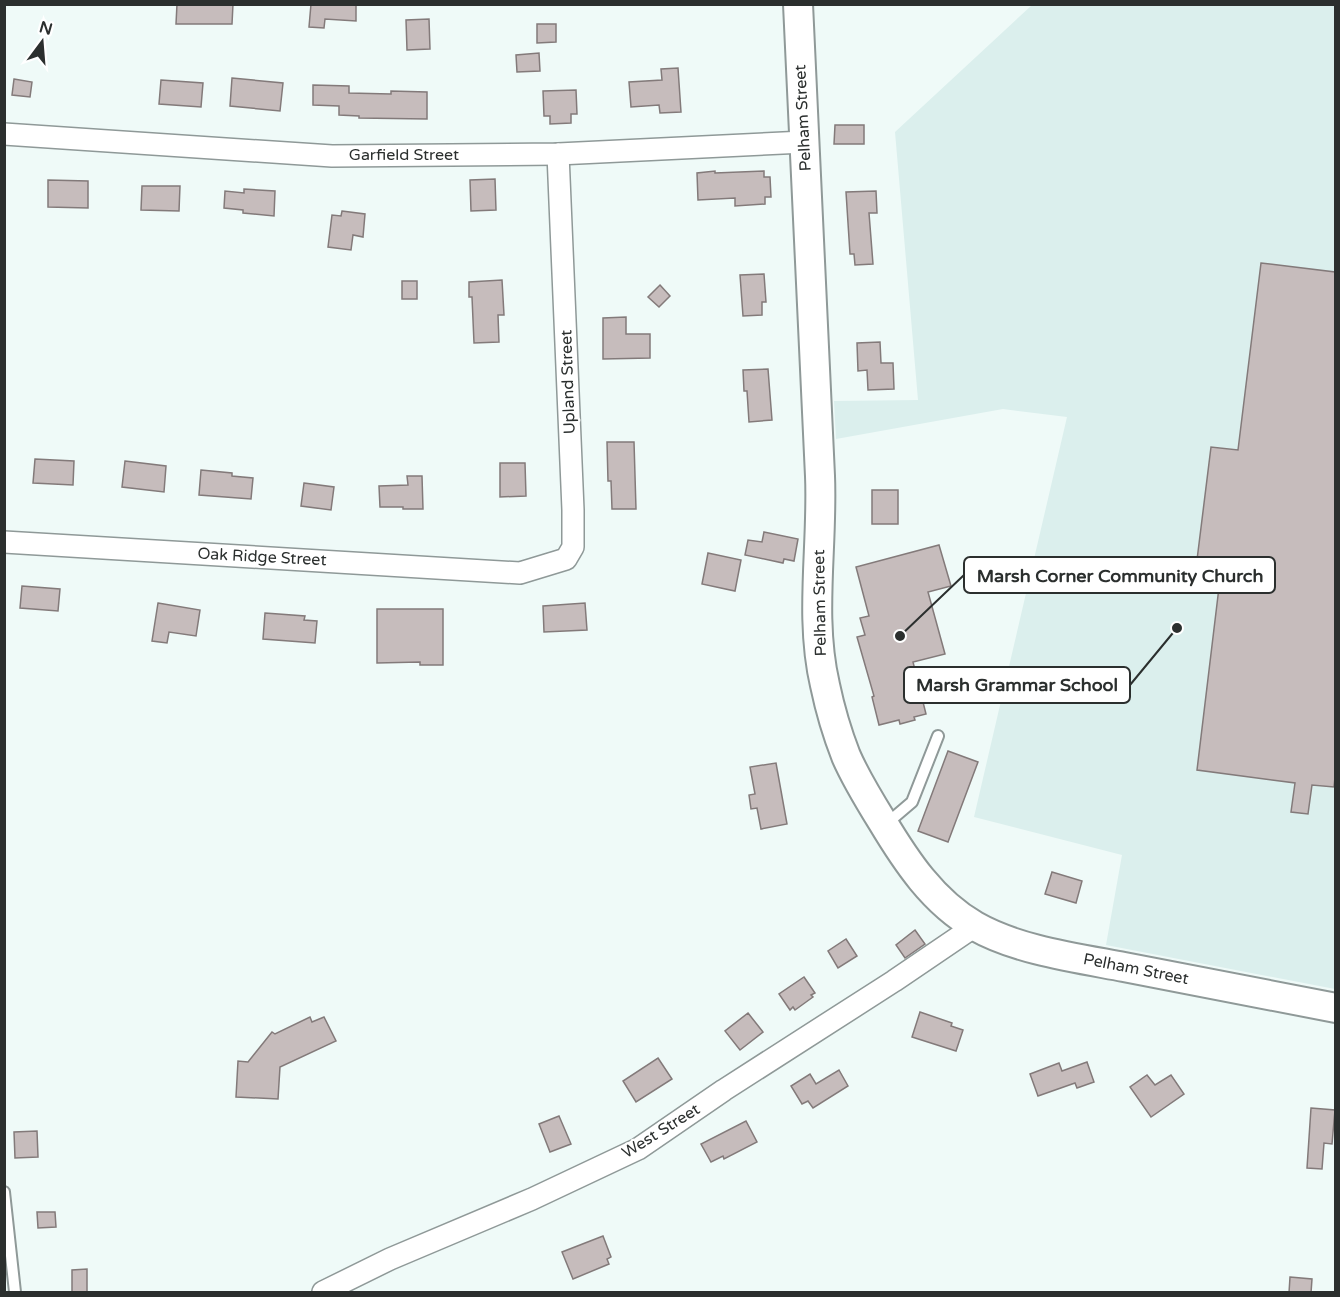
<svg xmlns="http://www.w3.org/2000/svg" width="1340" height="1297" viewBox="0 0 1340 1297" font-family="'Varela Round',sans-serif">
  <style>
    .built { fill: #dbefed }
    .building { fill: #c6bcbc; stroke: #837a7a; stroke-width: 1.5 }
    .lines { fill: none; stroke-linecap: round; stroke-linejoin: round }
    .lane-casing { stroke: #8f9998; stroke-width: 14 }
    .street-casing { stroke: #8f9998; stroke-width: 24 }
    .secondary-casing { stroke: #8f9998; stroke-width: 32 }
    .lane { stroke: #fff; stroke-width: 10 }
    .street { stroke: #fff; stroke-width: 21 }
    .secondary { stroke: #fff; stroke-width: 28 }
    .labels { text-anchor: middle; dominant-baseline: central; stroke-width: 4.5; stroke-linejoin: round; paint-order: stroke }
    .street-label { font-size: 16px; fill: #2b2f2e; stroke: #fff }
    .leader { fill: none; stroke: #2b2f2e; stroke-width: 2 }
    .callout-dot { fill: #2b2f2e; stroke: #fff; stroke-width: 2 }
    .callout { fill: #fff; stroke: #2b2f2e; stroke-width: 2 }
    .callout-label { font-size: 18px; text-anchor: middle; font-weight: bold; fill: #2b2f2e }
  </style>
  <rect width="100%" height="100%" fill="#effaf8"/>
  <!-- built -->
  <path class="built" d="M1032 5H1335V989L1106 945 1122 855 974 817 1067 417 1003 409 836 439 834 401 918 400 895 132Z"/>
  <!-- building -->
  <g class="building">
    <path d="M177 4H233L232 24H176Z"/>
    <path d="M311 4H356V21L325 19 324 28 309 27Z"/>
    <path d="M429 19 430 49 407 50 406 20Z"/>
    <path d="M537 24H556V42L537 43Z"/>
    <path d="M539 53 540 71 517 72 516 55Z"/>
    <path d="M678 68 681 112 660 113 659 105 631 107 629 82 662 80 661 69Z"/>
    <path d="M232 78 283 83 280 111 230 106Z"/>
    <path d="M14 79 32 82 30 97 12 95Z"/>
    <path d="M161 80 203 83 201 107 159 104Z"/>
    <path d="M313 85 349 86V93L391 94V91L427 92V119L359 118V116L339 115V106L313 105Z"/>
    <path d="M576 90 577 114H571V123L550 124V116H544L543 91Z"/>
    <path d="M835 125H864V144H834Z"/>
    <path d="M715 171V173L764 171V177H770L771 197H765V204L735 206V198L698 200 697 173Z"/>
    <path d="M495 179 496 210 471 211 470 180Z"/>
    <path d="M48 180 88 181V208L48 207Z"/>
    <path d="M142 186H180L179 211 141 210Z"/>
    <path d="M244 189 275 191 274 216 243 213V210L224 208 225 191 244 193Z"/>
    <path d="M876 191 877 213H869L873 264 855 265 854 254H850L846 192Z"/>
    <path d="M342 211 365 214 363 237 353 235 351 250 328 247 332 215 341 216Z"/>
    <path d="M1261 263 1335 272V777L1334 787 1312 785 1308 814 1291 812 1295 783 1197 770 1220 579 1195 576 1211 447 1238 450Z"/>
    <path d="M764 274 766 302H762V315L743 316 740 275Z"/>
    <path d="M502 280 504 315H498L499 342 474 343 472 297H469V282Z"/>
    <rect x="402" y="281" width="15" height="18"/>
    <path d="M660 285 670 296 659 307 648 297Z"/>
    <path d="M626 317V334H650V358L603 359V318Z"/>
    <path d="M880 342 881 363H893L894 389 868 390 867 370 858 371 857 343Z"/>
    <path d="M768 369 772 420 749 422 747 391H744L743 370Z"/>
    <path d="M607 442H634L636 509H612L611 481H608Z"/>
    <path d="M35 459 74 461 73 485 33 483Z"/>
    <path d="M125 461 166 466 164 492 122 487Z"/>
    <path d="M500 463H525L526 496 500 497Z"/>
    <path d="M201 470 232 473V476L253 478 251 499 199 495Z"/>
    <path d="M407 476H422L423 509H403V507H380L379 486 408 485Z"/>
    <path d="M304 483 334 487 331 510 301 506Z"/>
    <rect x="872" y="490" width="26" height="34"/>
    <path d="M764 532 798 539 794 561 784 559 783 563 745 555 748 540 762 542Z"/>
    <path d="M939 545 951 586 928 592 945 654 913 662 926 714 914 717 915 720 900 724 899 720 879 725 872 697 874 696 857 637 865 635 860 618 869 616 856 567Z"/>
    <path d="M708 553 741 560 735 591 702 584Z"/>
    <path d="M22 586 60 589 58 611 20 608Z"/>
    <path d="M158 603 200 610 196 636 169 632 167 643 152 641Z"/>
    <path d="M585 603 587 630 544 632 543 606Z"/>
    <path d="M377 609H443V665H420V662L377 663Z"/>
    <path d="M265 613 305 616 304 620 317 621 315 643 263 639Z"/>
    <path d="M948 751 978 762 948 842 918 831Z"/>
    <path d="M776 763 787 824 761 829 757 808 751 809 749 795 755 794 750 767Z"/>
    <path d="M1052 872 1082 881 1076 903 1045 894Z"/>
    <path d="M915 930 925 944 905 958 896 945Z"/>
    <path d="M846 939 857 956 838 968 828 951Z"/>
    <path d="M804 977 815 993 811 995 813 997 795 1010 793 1007 790 1010 779 994Z"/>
    <path d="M920 1012 952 1023 951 1026 963 1030 956 1051 912 1037Z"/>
    <path d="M748 1013 763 1032 740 1050 725 1031Z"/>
    <path d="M310 1017 312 1022 324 1017 336 1041 280 1067 278 1099 236 1097 238 1061 248 1062 272 1032 275 1034Z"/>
    <path d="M658 1058 672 1079 636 1102 623 1081Z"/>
    <path d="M1087 1062 1094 1082 1077 1088 1075 1083 1038 1096 1030 1074 1059 1063 1062 1071Z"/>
    <path d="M839 1070 848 1086 813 1108 808 1101 802 1104 791 1086 810 1074 816 1084Z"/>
    <path d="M1147 1075 1155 1085 1171 1075 1184 1094 1151 1117 1130 1087Z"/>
    <path d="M1311 1108 1335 1110 1332 1144 1324 1143 1322 1169 1307 1168Z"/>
    <path d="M559 1116 571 1144 550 1152 539 1124Z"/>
    <path d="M746 1121 757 1142 724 1159 723 1156 711 1162 701 1144Z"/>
    <path d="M37 1131 38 1157 15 1158 14 1132Z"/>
    <path d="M37 1212H55L56 1227 38 1228Z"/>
    <path d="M603 1236 611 1257 607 1259 609 1264 573 1279 562 1252Z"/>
    <path d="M87 1269V1293H72V1270Z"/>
    <path d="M1290 1277 1312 1279 1311 1293H1289Z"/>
  </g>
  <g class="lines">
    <!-- lane casing -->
    <g class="lane-casing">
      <g id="lane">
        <path d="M885 825 912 802 938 736"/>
        <path d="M4 1192 15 1292"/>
      </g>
    </g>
    <!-- street casing -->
    <g class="street-casing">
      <g id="street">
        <path d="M4 134 332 156 558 154 804 142"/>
        <path d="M4 542 520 573 566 559 573 547V510L558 154"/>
        <path d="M323 1292 390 1259 532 1199 638 1149 724 1090 894 981 975 926"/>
      </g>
    </g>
    <!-- secondary casing -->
    <g class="secondary-casing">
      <path id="secondary" d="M798 4C805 162 814 319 820 476 823 545 809 617 825 685 830 709 837 733 846 756 856 779 869 800 882 821 906 861 933 902 975 926 1017 950 1076 958 1124 967 1194 981 1265 994 1336 1008"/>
    </g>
    <!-- lane -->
    <use href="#lane" class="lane"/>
    <!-- street -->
    <use href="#street" class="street"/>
    <!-- secondary -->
    <use href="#secondary" class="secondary"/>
  </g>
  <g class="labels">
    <!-- street labels -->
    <g class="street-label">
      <text transform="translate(803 118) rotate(-93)">Pelham Street</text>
      <text x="404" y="155">Garfield Street</text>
      <text transform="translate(568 382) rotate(-92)">Upland Street</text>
      <text transform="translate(262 557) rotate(3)">Oak Ridge Street</text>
      <text transform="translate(820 603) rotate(-91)">Pelham Street</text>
      <text transform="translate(1136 969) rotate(11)">Pelham Street</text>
      <text transform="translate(661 1131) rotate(-32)">West Street</text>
    </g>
  </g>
  <!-- callouts -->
  <path class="leader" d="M900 636L964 575M1177 628L1130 685"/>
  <g class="callout-dot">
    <circle cx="900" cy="636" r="6"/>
    <circle cx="1177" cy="628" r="6"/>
  </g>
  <g class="callout">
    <rect x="964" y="557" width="311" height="36" rx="6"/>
    <rect x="904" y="667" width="226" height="36" rx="6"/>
  </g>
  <g class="callout-label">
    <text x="1120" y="582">Marsh Corner Community Church</text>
    <text x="1017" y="691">Marsh Grammar School</text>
  </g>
  <!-- border -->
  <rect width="1340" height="1297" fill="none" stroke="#2b2f2e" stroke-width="12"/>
  <!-- north arrow -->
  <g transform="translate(42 42) rotate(16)" stroke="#ffffff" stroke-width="4.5" paint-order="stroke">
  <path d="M0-4.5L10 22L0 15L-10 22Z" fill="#2b2f2e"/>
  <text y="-9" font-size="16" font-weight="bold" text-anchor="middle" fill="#2b2f2e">N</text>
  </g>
</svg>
